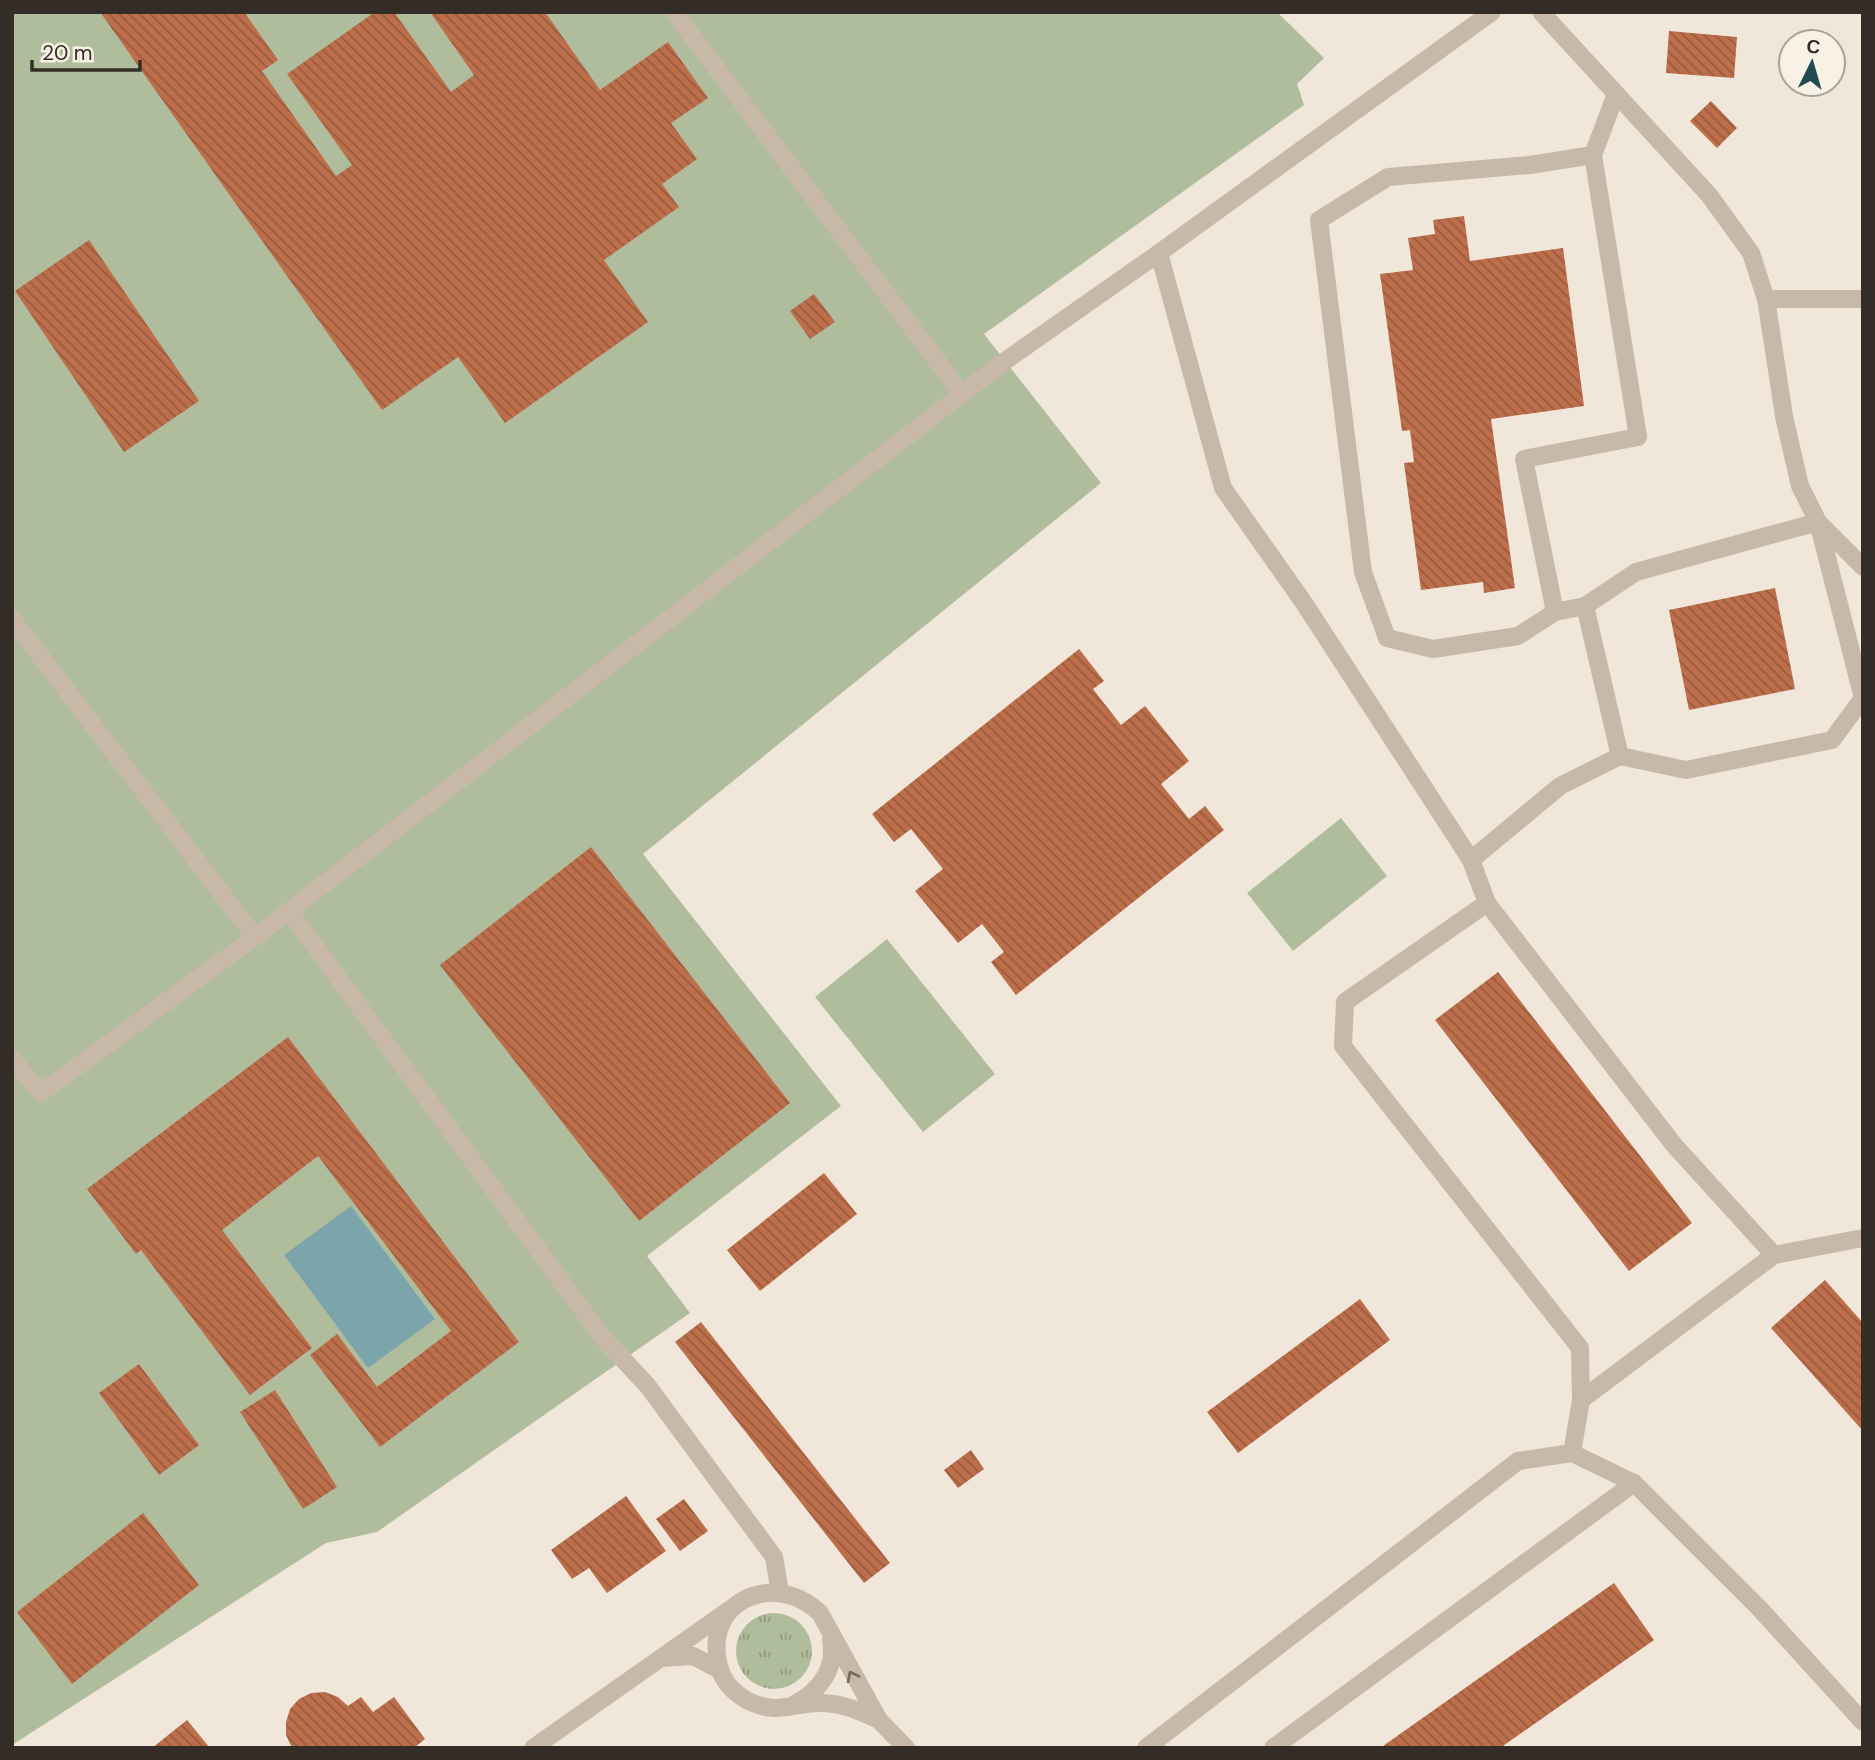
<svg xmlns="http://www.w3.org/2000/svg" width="1875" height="1760" viewBox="0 0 1875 1760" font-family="'DM Sans',sans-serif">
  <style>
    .grass { fill: url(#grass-tufts) }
    .park { fill: #b0bd9c }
    .water { fill: #7ba5aa }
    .building { fill: url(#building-back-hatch) }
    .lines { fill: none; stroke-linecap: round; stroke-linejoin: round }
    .lane { stroke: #c7b8a7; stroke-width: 18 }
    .street { stroke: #c7b8a7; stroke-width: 18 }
    .oneway { stroke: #766b61 }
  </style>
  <defs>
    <pattern id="grass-tufts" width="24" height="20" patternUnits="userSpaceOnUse" patternTransform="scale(1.75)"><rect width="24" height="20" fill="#b0bd9c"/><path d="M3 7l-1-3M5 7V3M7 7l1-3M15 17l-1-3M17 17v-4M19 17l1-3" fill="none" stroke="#909a7f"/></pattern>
    <pattern id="building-back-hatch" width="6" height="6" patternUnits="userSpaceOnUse" patternTransform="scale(1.75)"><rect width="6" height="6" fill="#bd6e4b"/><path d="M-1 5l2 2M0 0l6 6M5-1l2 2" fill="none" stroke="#9a5b3e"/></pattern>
  </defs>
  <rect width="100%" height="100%" fill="#f0e7da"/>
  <!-- grass -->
  <circle class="grass" cx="774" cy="1651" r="38"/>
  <!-- park -->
  <g class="park">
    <path d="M12 12H1277L1324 58 1297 84 1304 105 984 334 1101 483 643 854 841 1106 647 1256 690 1313 377 1532 326 1543 12 1745Z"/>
    <path d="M1341 818 1387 876 1293 951 1247 893Z"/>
    <path d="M887 939 995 1074 923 1132 815 997Z"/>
  </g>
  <!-- water -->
  <path class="water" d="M351 1206 435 1319 368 1368 284 1255Z"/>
  <!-- building -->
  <g class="building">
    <path d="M100 12H244L278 60 262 71 336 176 352 165 287 74 375 12H394L451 92 474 75 430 12H545L600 90 668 42 708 98 671 123 697 159 662 184 679 207 604 260 648 322 505 423 458 357 382 410Z"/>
    <path d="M1669 31 1737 37 1734 78 1666 73Z"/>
    <path d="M1711 101 1737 128 1717 148 1690 121Z"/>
    <path d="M1464 216 1470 261 1563 248 1584 406 1491 419 1515 588 1484 593 1483 582 1421 590 1404 463 1414 462 1410 430 1402 431 1380 274 1413 270 1408 238 1435 234 1433 220Z"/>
    <path d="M89 240 199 401 124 452 15 291Z"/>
    <path d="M814 294 835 322 810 339 790 311Z"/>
    <path d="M1775 588 1795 689 1689 710 1669 610Z"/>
    <path d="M1079 649 1104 681 1093 689 1121 725 1145 706 1189 761 1161 784 1189 819 1205 806 1224 830 1016 995 991 962 1004 952 982 924 958 943 915 891 943 869 911 829 894 842 872 814Z"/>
    <path d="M591 847 790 1103 639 1221 440 965Z"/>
    <path d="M1498 972 1692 1223 1629 1271 1435 1020Z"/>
    <path d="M288 1037 519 1342 380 1447 310 1355 337 1334 377 1387 451 1331 318 1156 222 1230 312 1348 250 1395 141 1250 136 1254 87 1189Z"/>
    <path d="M824 1173 857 1214 760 1291 727 1250Z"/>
    <path d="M1825 1280 1863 1323V1431L1771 1328Z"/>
    <path d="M1360 1299 1390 1340 1238 1453 1207 1412Z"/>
    <path d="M701 1322 890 1563 864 1583 675 1342Z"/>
    <path d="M139 1364 199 1445 159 1475 99 1393Z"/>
    <path d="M275 1390 337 1487 303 1509 240 1412Z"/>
    <path d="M971 1450 984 1469 958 1488 944 1470Z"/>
    <path d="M626 1496 666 1551 607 1593 589 1568 572 1579 551 1550Z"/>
    <path d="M684 1499 708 1531 680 1551 656 1519Z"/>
    <path d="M143 1513 199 1585 72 1684 17 1612Z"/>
    <path d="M1614 1583 1654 1640 1500 1748H1384L1383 1746Z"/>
    <path d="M325 1692 338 1697 348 1706 361 1697 373 1712 394 1697 425 1739 414 1748H292L286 1735V1722L290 1709 299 1699 311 1693Z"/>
    <path d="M187 1720 210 1748H152Z"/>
  </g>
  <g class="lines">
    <!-- lane -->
    <g class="lane">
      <path d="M674 12 962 394"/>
      <path d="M1766 299H1863"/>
      <path d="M1585 606 1636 572 1818 522 1863 698 1832 740 1686 770 1620 756"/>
      <path d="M1555 612 1524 459 1638 437 1593 155"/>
      <path d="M12 619 255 937"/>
      <path d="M1471 860 1560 786 1620 756 1585 606 1555 612 1518 636 1433 649 1387 638 1363 572 1319 220 1388 177 1530 165 1593 155 1616 94"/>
      <path d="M1487 903 1345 1002 1343 1046 1580 1348 1581 1400"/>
      <path d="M289 911 603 1338 647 1385 774 1557 780 1592"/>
      <path d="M12 1059 41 1093 255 937 1005 361 1159 253 1223 488 1304 603 1471 860 1487 903 1674 1145 1774 1255"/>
      <path d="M1572 1453 1581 1400 1774 1255 1863 1238"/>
      <path d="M1273 1748 1634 1483"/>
    </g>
    <!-- street -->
    <g class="street">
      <path d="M1541 12 1709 195 1751 253 1766 299 1784 416 1800 486 1818 522 1863 567"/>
      <path d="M1159 253 1492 12"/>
      <path d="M663 1658 693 1656 720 1670"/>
      <path d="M795 1704C819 1691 837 1669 831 1639"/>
      <path d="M879 1720C860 1711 844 1704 823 1703 807 1702 791 1708 775 1708 751 1707 725 1691 719 1666 702 1602 773 1569 820 1613L879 1720 906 1748"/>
      <path d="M533 1748 729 1610"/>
      <path d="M1146 1748 1518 1461 1572 1453 1634 1483 1760 1609 1863 1722"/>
    </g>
  </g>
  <!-- one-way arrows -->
  <defs><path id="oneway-chevron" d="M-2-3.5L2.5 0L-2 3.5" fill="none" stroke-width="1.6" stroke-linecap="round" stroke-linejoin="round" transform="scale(1.75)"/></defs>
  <use class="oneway" href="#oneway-chevron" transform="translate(852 1676) rotate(-117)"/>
  <!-- border -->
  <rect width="1875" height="1760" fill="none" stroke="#342c27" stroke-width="28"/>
  <!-- north arrow -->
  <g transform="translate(1812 63) rotate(5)"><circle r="33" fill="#f8f1e6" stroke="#aaa29a" stroke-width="2"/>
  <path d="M0-5L12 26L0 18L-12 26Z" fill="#204b52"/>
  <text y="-10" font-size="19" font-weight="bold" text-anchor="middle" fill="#342c27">С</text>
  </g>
  <!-- scale -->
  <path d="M32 60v10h108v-10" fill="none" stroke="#342c27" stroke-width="3.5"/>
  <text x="42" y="60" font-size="21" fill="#342c27" stroke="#f8f1e6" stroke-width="5" paint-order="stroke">20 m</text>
</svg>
